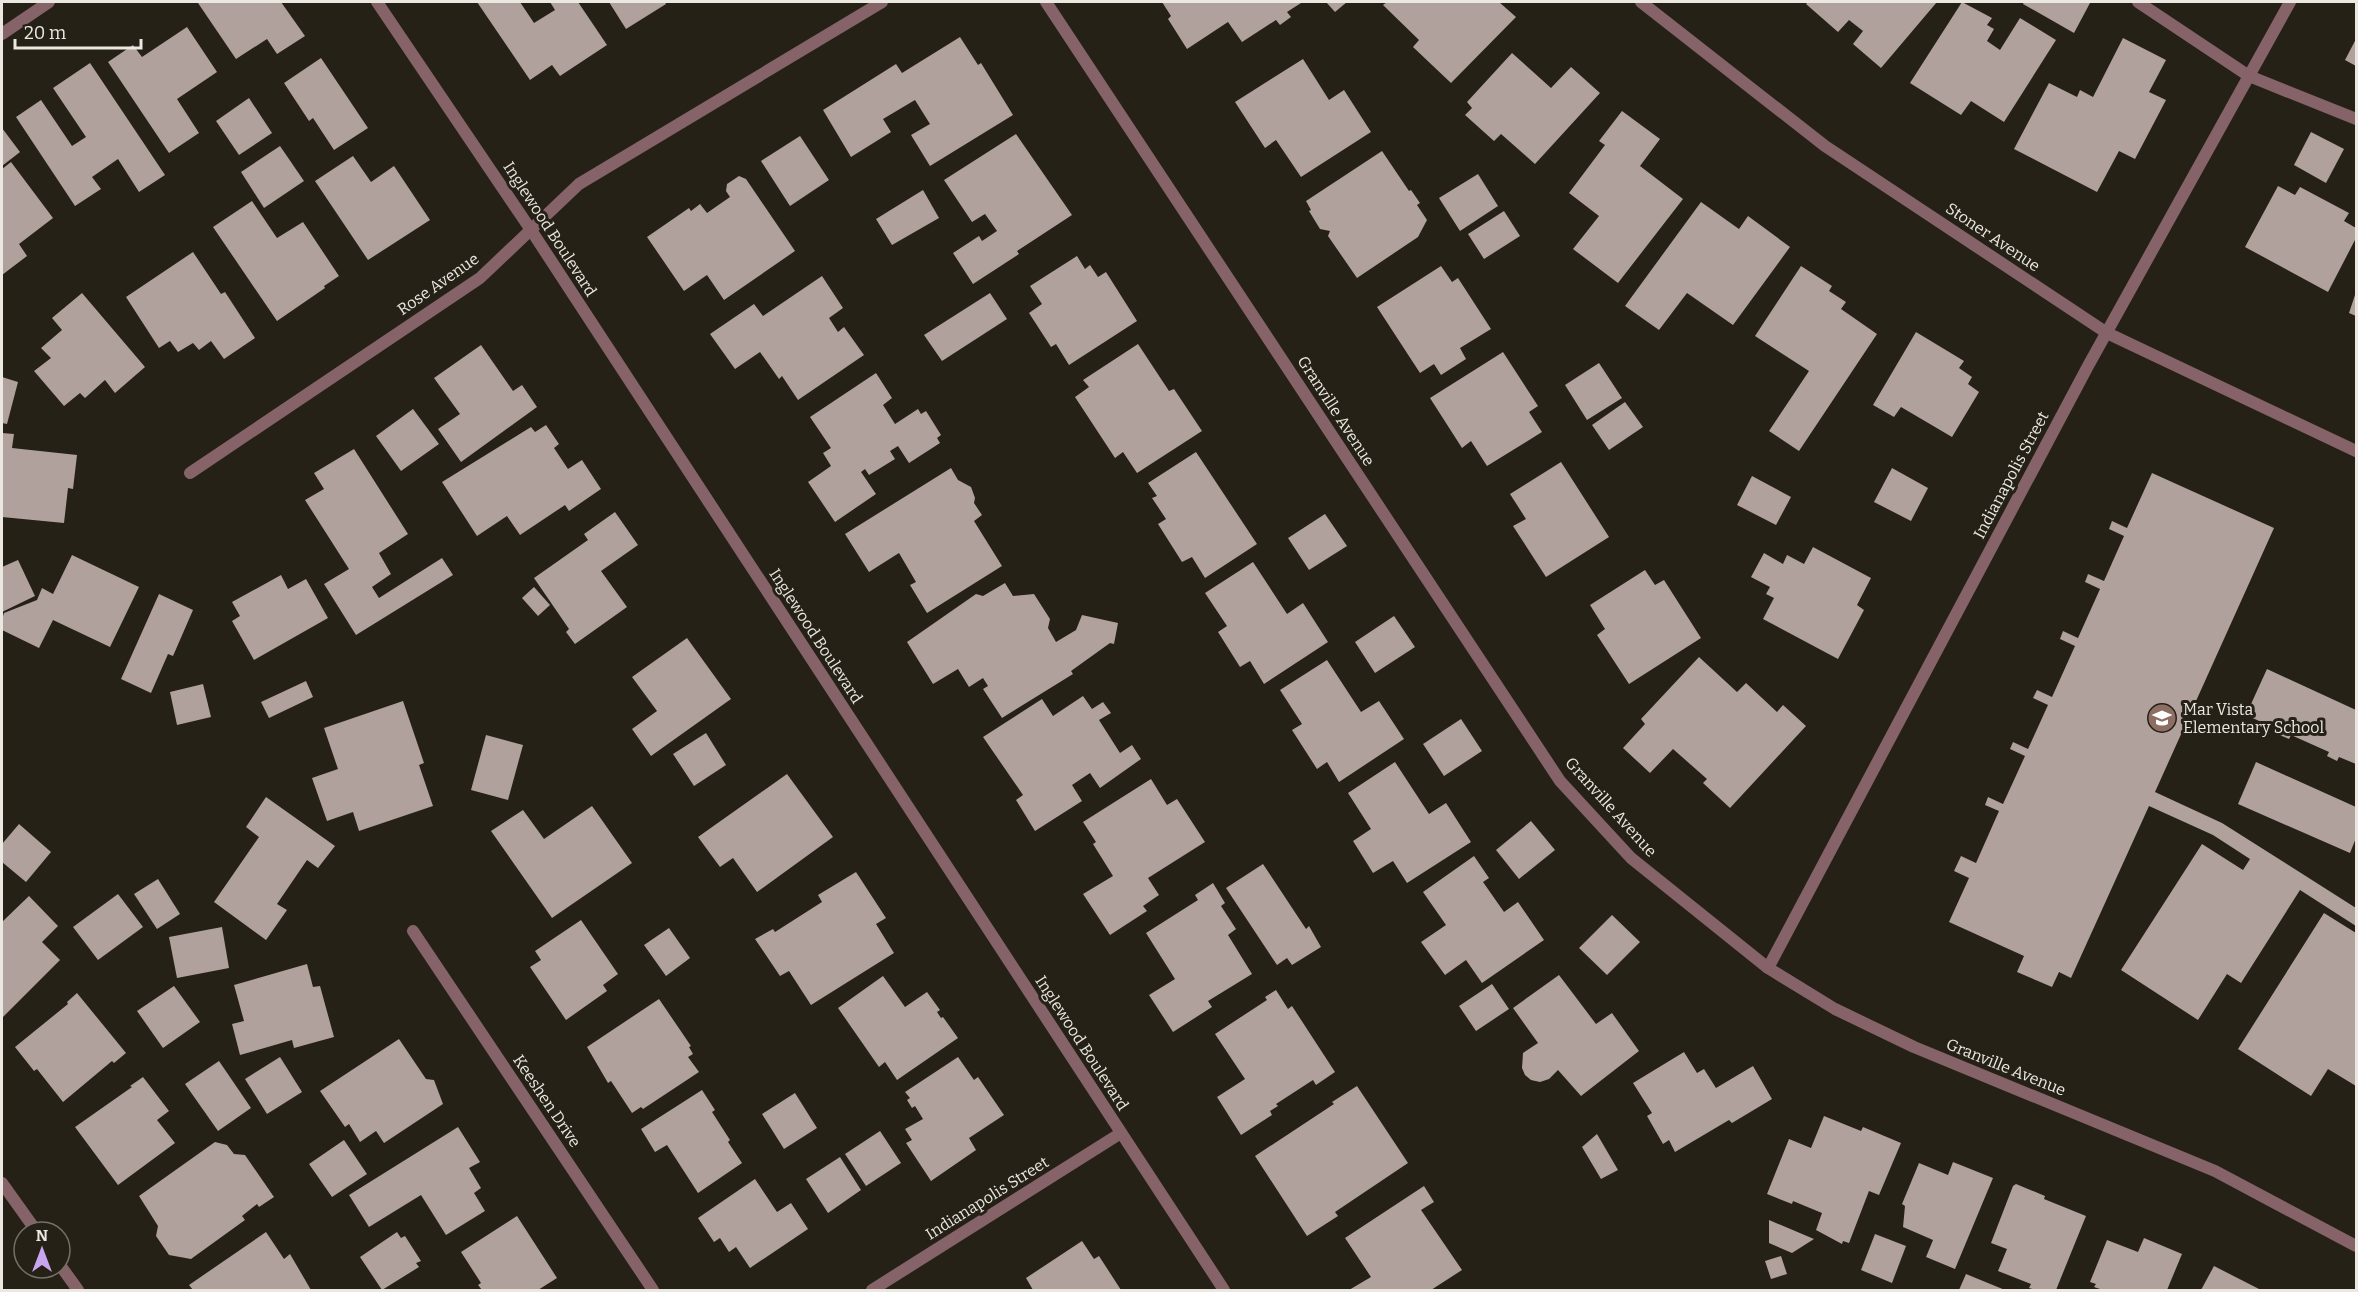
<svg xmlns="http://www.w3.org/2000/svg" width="2358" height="1292" viewBox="0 0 2358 1292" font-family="Bitter,serif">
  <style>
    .building { fill: #b0a19c }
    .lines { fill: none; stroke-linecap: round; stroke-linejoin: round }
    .lane { stroke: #866269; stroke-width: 12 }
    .street { stroke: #866269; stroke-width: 12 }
    .labels { text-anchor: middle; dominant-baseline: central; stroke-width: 6; stroke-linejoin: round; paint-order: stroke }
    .street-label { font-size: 16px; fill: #ebe8e2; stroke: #252117 }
    .poi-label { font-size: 16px; fill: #ebe8e2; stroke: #252117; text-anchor: start }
  </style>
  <rect width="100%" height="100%" fill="#252117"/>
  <!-- building -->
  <g class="building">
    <path d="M200 2H281L305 36 277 54 267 39 236 59 198 3Z"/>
    <path d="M477 2H520L534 23 555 10 550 2H578L607 45 560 76 552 65 530 80Z"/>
    <path d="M609 2H665L666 4 626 29Z"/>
    <path d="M1162 2H1300L1301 3 1287 12 1291 17 1280 25 1276 20 1242 42 1228 22 1187 49 1168 19 1171 16Z"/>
    <path d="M1326 2H1347L1335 12Z"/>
    <path d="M1387 2H1499L1516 17 1451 83 1413 47 1419 40 1383 5Z"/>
    <path d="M1808 2H1937L1881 68 1853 44 1863 31 1849 20 1838 32 1806 4Z"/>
    <path d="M1962 2 1992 18 1987 25 1994 29 1987 41 2000 50 2020 18 2056 40 2004 122 1971 101 1961 115 1910 83Z"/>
    <path d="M2024 2H2088L2090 3 2074 33 2023 4Z"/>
    <path d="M187 27 217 72 177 99 199 133 169 153 108 62 133 45 142 57Z"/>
    <path d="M960 37 978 65 981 63 1013 115 930 166 911 135 930 124 915 100 883 119 891 132 851 157 823 110 896 64 902 73Z"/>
    <path d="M2123 38 2166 60 2149 92 2166 100 2135 159 2119 151 2097 192 2014 149 2049 83 2077 97 2080 90 2093 97Z"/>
    <path d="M2356 39V66L2345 60Z"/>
    <path d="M1512 53 1551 88 1571 67 1600 93 1535 164 1501 134 1494 141 1465 115 1472 108 1467 102Z"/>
    <path d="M321 58 368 128 334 150 313 118 309 121 284 83Z"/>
    <path d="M1303 59 1329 100 1344 90 1371 132 1301 177 1276 140 1265 148 1235 102Z"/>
    <path d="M90 63 165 175 139 192 118 159 92 177 101 189 75 206 16 117 41 100 72 146 86 137 53 88Z"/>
    <path d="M249 98 272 133 239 155 216 121Z"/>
    <path d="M1622 111 1660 139 1640 166 1683 199 1618 283 1573 249 1599 216 1569 193 1605 145 1599 141Z"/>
    <path d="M2 128 20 152 2 166Z"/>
    <path d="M2311 132 2344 149 2326 183 2294 165Z"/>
    <path d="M1016 134 1072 215 1017 251 1019 254 973 284 953 253 979 236 982 241 997 231 985 214 972 222 944 180Z"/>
    <path d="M800 136 829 180 790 206 761 161Z"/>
    <path d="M280 146 304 181 264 208 241 172Z"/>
    <path d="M1382 151 1409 191 1411 190 1420 203 1417 205 1427 220 1418 237 1357 278 1328 236 1330 231 1320 229 1309 211 1311 210 1306 201Z"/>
    <path d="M353 156 371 182 394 166 430 220 368 260 315 181Z"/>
    <path d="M11 162 53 218 19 244 27 256 2 275V169Z"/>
    <path d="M1478 174 1498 206 1460 231 1439 198Z"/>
    <path d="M739 176 746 179 795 251 724 300 707 275 684 291 647 237 689 208 691 211 700 204 707 213 730 197 726 191 727 184Z"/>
    <path d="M2278 186 2295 195 2300 187 2349 213 2344 221 2356 228V238L2328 292 2245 247Z"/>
    <path d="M923 190 939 218 892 245 876 219Z"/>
    <path d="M252 201 277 238 303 222 339 276 324 286 325 288 277 321 213 227Z"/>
    <path d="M1701 202 1739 229 1748 216 1790 247 1733 325 1687 293 1659 330 1625 306Z"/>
    <path d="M1504 211 1520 236 1484 259 1468 234Z"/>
    <path d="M193 252 221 294 225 292 255 338 224 359 211 341 199 350 193 343 178 352 170 341 159 348 126 297Z"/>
    <path d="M1077 256 1085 269 1090 265 1098 277 1106 272 1137 321 1069 365 1056 344 1051 347 1029 313 1042 304 1030 286Z"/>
    <path d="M1441 266 1452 282 1458 278 1491 329 1460 348 1466 359 1441 375 1434 364 1420 373 1377 307Z"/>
    <path d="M1801 266 1832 286 1829 291 1846 302 1841 309 1877 334 1799 451 1769 431 1809 371 1755 336Z"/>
    <path d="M822 276 843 308 829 318 838 332 844 327 864 355 798 400 782 376 779 379 760 352 735 369 710 334 754 304 763 316Z"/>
    <path d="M2356 292V316L2349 313Z"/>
    <path d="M82 293 145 367 115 393 105 380 85 398 80 393 64 406 34 371 51 358 41 348 62 330 52 318Z"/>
    <path d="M990 293 1007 319 942 361 924 335Z"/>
    <path d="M1916 332 1964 361 1959 368 1972 377 1968 384 1979 392 1952 437 1901 407 1894 417 1873 405Z"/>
    <path d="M1138 344 1169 391 1174 389 1202 431 1137 473 1123 452 1115 458 1075 397 1089 387 1083 380Z"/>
    <path d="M481 345 513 391 522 385 537 407 461 462 438 429 460 414 434 378Z"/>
    <path d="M1503 352 1538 406 1529 412 1542 432 1487 466 1471 441 1462 448 1430 398Z"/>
    <path d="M1599 363 1622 398 1587 420 1565 385Z"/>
    <path d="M876 373 892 398 883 405 895 424 918 409 921 414 926 411 941 435 937 438 940 443 909 463 898 446 890 451 895 459 869 475 865 469 861 472 876 494 835 522 808 482 831 466 823 453 831 448 810 417Z"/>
    <path d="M2 377 18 382 7 424 2 423Z"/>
    <path d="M1625 402 1643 427 1609 450 1592 425Z"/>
    <path d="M413 409 439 444 401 471 376 436Z"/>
    <path d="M546 425 559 444 554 448 568 469 582 460 601 489 569 511 565 505 520 535 507 516 477 536 442 482 531 427 535 432Z"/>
    <path d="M2 433 14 434 12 448 77 455 73 489 68 488 64 523 2 517Z"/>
    <path d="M354 449 408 534 379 553 391 574 372 587 379 598 442 558 453 575 356 635 324 584 349 569 305 500 324 489 314 473Z"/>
    <path d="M1196 452 1257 544 1205 578 1192 557 1182 562 1158 524 1166 519 1152 498 1157 496 1148 483Z"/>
    <path d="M1561 462 1609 537 1546 577 1513 526 1526 519 1510 494Z"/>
    <path d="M951 468 958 480 971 487 975 498 974 503 982 515 974 521 1002 566 927 613 910 585 916 582 899 553 869 572 845 534Z"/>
    <path d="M1892 468 1928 488 1911 521 1874 502Z"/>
    <path d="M2152 473 2274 528 2155 792 2222 823 2356 908V926L2300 890 2241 983 2227 974 2198 1020 2121 970 2202 844 2243 870 2250 859 2213 835 2149 806 2071 978 2059 972 2052 987 2017 972 2024 956 1949 922 1969 878 1954 871 1961 856 1976 863 1999 811 1985 805 1988 797 2003 804 2025 756 2010 749 2013 742 2028 749 2048 705 2033 698 2037 690 2052 697 2075 646 2060 639 2063 631 2078 638 2100 589 2085 582 2088 574 2104 581 2124 536 2109 529 2112 521 2127 528Z"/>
    <path d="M1752 476 1791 497 1776 525 1737 505Z"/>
    <path d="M615 512 638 545 601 571 627 607 575 644 566 632 569 629 534 578 588 540 584 534Z"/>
    <path d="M1325 514 1347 546 1309 570 1288 538Z"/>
    <path d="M1813 547 1871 578 1857 605 1864 610 1838 659 1763 619 1774 598 1766 594 1770 587 1751 577 1764 553 1783 564 1787 555 1804 564Z"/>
    <path d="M72 555 139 587 110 647 53 620 39 648 2 630V619L4 613 37 600 42 588 53 594Z"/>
    <path d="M18 560 35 596 2 612V567Z"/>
    <path d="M1253 562 1287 614 1303 603 1328 642 1264 684 1250 661 1240 667 1218 632 1227 626 1205 593Z"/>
    <path d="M1645 570 1655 585 1664 580 1701 638 1629 684 1597 635 1605 629 1590 605Z"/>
    <path d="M281 575 288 589 306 579 328 618 254 660 232 621 240 616 232 602Z"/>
    <path d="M1005 583 1013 596 1034 594 1050 619 1048 628 1056 642 1076 630 1082 615 1118 623 1114 644 1110 643 1071 671 1073 674 1002 718 983 689 988 686 983 678 969 687 958 669 933 684 907 642 976 594 983 596Z"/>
    <path d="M534 587 550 605 538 616 522 598Z"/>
    <path d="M159 594 193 610 173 656 168 654 151 693 121 679Z"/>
    <path d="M1394 616 1415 647 1375 673 1355 642Z"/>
    <path d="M687 638 731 699 651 756 632 729 657 711 632 677Z"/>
    <path d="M1699 657 1737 692 1746 683 1777 712 1783 705 1806 726 1730 808 1703 783 1707 779 1673 749 1650 773 1623 748 1645 724 1641 719Z"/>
    <path d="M1327 660 1361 712 1379 701 1404 739 1339 782 1327 762 1317 769 1292 730 1302 724 1280 690Z"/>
    <path d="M2267 669 2356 710V764L2339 757 2337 761 2327 756 2329 752 2291 735 2289 739 2277 734 2279 730 2246 715Z"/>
    <path d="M306 681 313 697 269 718 261 702Z"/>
    <path d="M203 684 211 717 177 725 170 692Z"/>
    <path d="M1083 696 1092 709 1103 702 1111 713 1099 720 1120 753 1132 745 1141 759 1100 788 1090 773 1072 785 1082 801 1035 831 1016 800 1023 795 983 737 1042 699 1053 716Z"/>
    <path d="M403 701 424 763 419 765 433 806 359 831 353 812 327 821 312 778 338 769 324 728Z"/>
    <path d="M1461 719 1482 751 1444 776 1423 744Z"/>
    <path d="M706 733 726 765 694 786 673 754Z"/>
    <path d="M486 735 523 745 508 800 471 790Z"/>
    <path d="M1395 762 1429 814 1446 803 1471 842 1407 883 1393 861 1373 873 1353 841 1371 829 1348 793Z"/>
    <path d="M2256 762 2356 807V838L2350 853 2238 804Z"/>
    <path d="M787 774 833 837 757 892 733 858 720 867 698 837Z"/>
    <path d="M1151 779 1167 805 1177 799 1205 842 1148 878 1159 895 1143 906 1147 911 1110 935 1083 894 1113 876 1093 844 1096 842 1083 822Z"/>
    <path d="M266 797 335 846 318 868 307 860 277 904 287 910 266 940 214 902 259 837 246 827Z"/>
    <path d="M592 806 632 863 552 918 491 831 523 810 544 839Z"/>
    <path d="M1531 821 1555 850 1519 879 1496 850Z"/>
    <path d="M19 824 51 852 26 882 2 862V844Z"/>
    <path d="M1474 856 1489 878 1483 882 1504 912 1518 902 1544 940 1482 983 1466 960 1445 975 1421 942 1446 925 1423 892Z"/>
    <path d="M1263 864 1306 929 1309 926 1321 947 1292 965 1287 958 1277 965 1226 888Z"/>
    <path d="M856 872 886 918 876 924 894 953 811 1005 789 971 780 976 755 939 773 929 775 932 822 902 818 895Z"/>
    <path d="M158 879 180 914 157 929 134 894Z"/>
    <path d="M1213 883 1225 903 1221 906 1236 929 1228 935 1252 974 1208 1001 1212 1007 1173 1032 1149 995 1175 979 1146 933 1198 900 1195 895Z"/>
    <path d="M118 894 143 927 98 960 73 927Z"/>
    <path d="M29 896 58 926 42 942 60 960 2 1018V922Z"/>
    <path d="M2324 913 2356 933V1086L2328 1069 2311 1096 2238 1049Z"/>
    <path d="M1612 915 1640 942 1607 975 1579 948Z"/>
    <path d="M581 920 618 974 603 985 607 991 566 1020 530 967 541 960 535 951Z"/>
    <path d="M222 927 229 968 177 978 169 937Z"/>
    <path d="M669 928 690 958 666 976 644 945Z"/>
    <path d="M307 964 313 987 320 986 334 1037 294 1048 292 1040 240 1055 232 1024 244 1021 234 985Z"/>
    <path d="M1559 975 1596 1024 1612 1013 1639 1051 1581 1096 1558 1070 1549 1079 1540 1082 1531 1080 1525 1075 1522 1068 1523 1053 1538 1043 1513 1008Z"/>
    <path d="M883 976 905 1007 927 992 940 1010 937 1012 941 1018 943 1017 958 1038 897 1080 885 1062 879 1067 838 1008Z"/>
    <path d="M1492 984 1509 1009 1476 1031 1459 1006Z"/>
    <path d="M174 986 200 1022 163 1048 137 1011Z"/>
    <path d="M1276 990 1288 1009 1292 1006 1335 1072 1316 1085 1313 1080 1276 1104 1278 1106 1270 1111 1272 1115 1241 1135 1217 1097 1245 1079 1215 1034 1267 1000 1265 997Z"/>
    <path d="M77 993 126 1053 114 1063 112 1061 63 1102 37 1069 34 1071 15 1047 68 1004 67 1002Z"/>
    <path d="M659 999 691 1046 689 1047 693 1054 688 1057 699 1072 643 1109 641 1107 632 1113 611 1081 608 1083 587 1047Z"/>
    <path d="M399 1039 426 1079 434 1080 443 1104 384 1143 376 1131 360 1142 349 1124 345 1127 320 1091Z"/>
    <path d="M1684 1052 1697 1073 1704 1069 1716 1088 1753 1066 1772 1099 1732 1123 1729 1120 1675 1152 1669 1140 1663 1144 1647 1116 1652 1113 1633 1083Z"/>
    <path d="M280 1057 302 1092 267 1114 245 1079Z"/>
    <path d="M958 1057 974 1080 978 1077 1004 1115 969 1138 976 1150 931 1181 906 1143 912 1140 905 1129 923 1119 915 1106 912 1108 907 1100 910 1098 905 1092Z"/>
    <path d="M219 1061 251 1108 218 1131 185 1084Z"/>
    <path d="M143 1077 169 1111 157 1120 175 1143 118 1185 75 1127 132 1087 130 1086Z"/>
    <path d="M1357 1086 1408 1163 1335 1212 1338 1216 1307 1236 1255 1156 1334 1104 1332 1102Z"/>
    <path d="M702 1090 715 1110 712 1112 730 1140 728 1142 742 1163 698 1193 667 1145 655 1152 641 1129Z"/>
    <path d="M795 1093 817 1128 784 1149 762 1114Z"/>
    <path d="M1824 1116 1861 1131 1863 1127 1901 1143 1879 1195 1869 1191 1849 1243 1843 1241 1842 1244 1816 1230 1822 1213 1793 1201 1792 1204 1767 1194 1789 1139 1811 1148Z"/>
    <path d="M458 1127 480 1162 469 1168 481 1188 474 1193 485 1211 446 1235 421 1195 369 1227 349 1195Z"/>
    <path d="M880 1131 901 1163 866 1186 845 1154Z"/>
    <path d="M1597 1134 1618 1170 1601 1179 1582 1147Z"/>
    <path d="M344 1140 367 1174 332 1197 309 1164Z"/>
    <path d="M215 1142 227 1145 234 1154 245 1155 274 1197 259 1207 257 1204 242 1216 245 1220 191 1259 169 1255 156 1236 158 1226 139 1196Z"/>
    <path d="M840 1157 861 1190 828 1213 806 1179Z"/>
    <path d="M1953 1162 1993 1178 1955 1269 1926 1257 1933 1240 1903 1227 1905 1206 1902 1204 1919 1163 1948 1175Z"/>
    <path d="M755 1179 777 1212 791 1203 808 1229 750 1268 736 1247 729 1252 720 1238 714 1242 698 1218Z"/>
    <path d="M2016 1184 2045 1196 2044 1199 2086 1216 2056 1290H2036L2029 1288 2031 1284 1998 1271 2007 1249 1991 1243 2013 1186Z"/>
    <path d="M1424 1186 1434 1202 1421 1210 1462 1270 1431 1290H1349L1371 1277 1345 1238Z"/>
    <path d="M517 1216 557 1278 538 1290H482L478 1285 481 1283 461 1252Z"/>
    <path d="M1769 1220 1814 1239 1792 1253 1769 1243Z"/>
    <path d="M266 1232 284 1259 290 1254 311 1290H193L189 1285Z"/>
    <path d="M397 1232 401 1238 405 1236 421 1261 416 1263 419 1267 382 1290 360 1257Z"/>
    <path d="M1875 1234 1906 1246 1892 1283 1861 1270Z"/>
    <path d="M2144 1238 2182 1254 2167 1290H2103L2094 1287 2096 1284 2090 1282 2107 1240 2138 1252Z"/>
    <path d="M1082 1241 1094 1259 1099 1256 1121 1290H1033L1026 1278Z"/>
    <path d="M1781 1256 1787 1274 1771 1279 1765 1261Z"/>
    <path d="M2214 1266 2261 1290H2201Z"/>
    <path d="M1966 1274 2005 1290H1959Z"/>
  </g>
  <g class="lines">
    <!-- lane -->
    <path class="lane" d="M2138 2 2249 76 2356 119"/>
    <!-- street -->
    <g class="street">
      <path d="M377 2 531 230 1224 1290"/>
      <path d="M1046 2 1560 781 1631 858 1768 968 1835 1009 1914 1047 2215 1171 2356 1246"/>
      <path d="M1641 2 1825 146 2107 333 2356 451"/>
      <path d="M2 34 49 2"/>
      <path d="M190 473 480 278 579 184 882 2"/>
      <path d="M413 931 653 1290"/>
      <path d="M1768 968 2088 366 2290 2"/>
      <path d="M2 1183 37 1232"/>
      <path d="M60 1265 78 1290"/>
      <path d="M872 1290 1121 1133"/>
    </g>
  </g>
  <!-- icons -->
  <defs>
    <g id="school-disc" transform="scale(1.5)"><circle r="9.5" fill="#8d6e63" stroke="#252117"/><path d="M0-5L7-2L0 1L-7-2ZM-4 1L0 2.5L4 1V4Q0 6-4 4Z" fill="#fff"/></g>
  </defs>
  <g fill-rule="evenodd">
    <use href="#school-disc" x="2162" y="718"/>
  </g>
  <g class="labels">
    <!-- street labels -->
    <g class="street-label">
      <text transform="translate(550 229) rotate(57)">Inglewood Boulevard</text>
      <text transform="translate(1993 237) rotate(34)">Stoner Avenue</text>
      <text transform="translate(438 284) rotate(-35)">Rose Avenue</text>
      <text transform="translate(1336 411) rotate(57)">Granville Avenue</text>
      <text transform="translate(2011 475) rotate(-62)">Indianapolis Street</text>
      <text transform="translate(816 636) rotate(57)">Inglewood Boulevard</text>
      <text transform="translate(1611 807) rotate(48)">Granville Avenue</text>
      <text transform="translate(1082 1043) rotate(57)">Inglewood Boulevard</text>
      <text transform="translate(2006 1067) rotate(22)">Granville Avenue</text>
      <text transform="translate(547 1101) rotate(56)">Keeshen Drive</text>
      <text transform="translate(987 1198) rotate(-32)">Indianapolis Street</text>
    </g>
    <!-- poi labels -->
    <g class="poi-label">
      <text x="2183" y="709">Mar Vista<tspan x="2183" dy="18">Elementary School</tspan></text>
    </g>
  </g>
  <!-- border -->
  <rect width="2358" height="1292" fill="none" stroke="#ebe8e2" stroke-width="6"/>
  <!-- north arrow -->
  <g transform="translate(42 1250)"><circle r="28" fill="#252117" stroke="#747168" stroke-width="1.5"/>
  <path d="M0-4.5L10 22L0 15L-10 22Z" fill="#c8a6ef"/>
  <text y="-9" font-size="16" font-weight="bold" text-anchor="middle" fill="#ebe8e2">N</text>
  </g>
  <!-- scale -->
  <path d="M15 39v9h126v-9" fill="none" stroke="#ebe8e2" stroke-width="3"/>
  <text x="24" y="39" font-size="18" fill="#ebe8e2" stroke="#252117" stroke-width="4.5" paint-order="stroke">20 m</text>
</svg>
